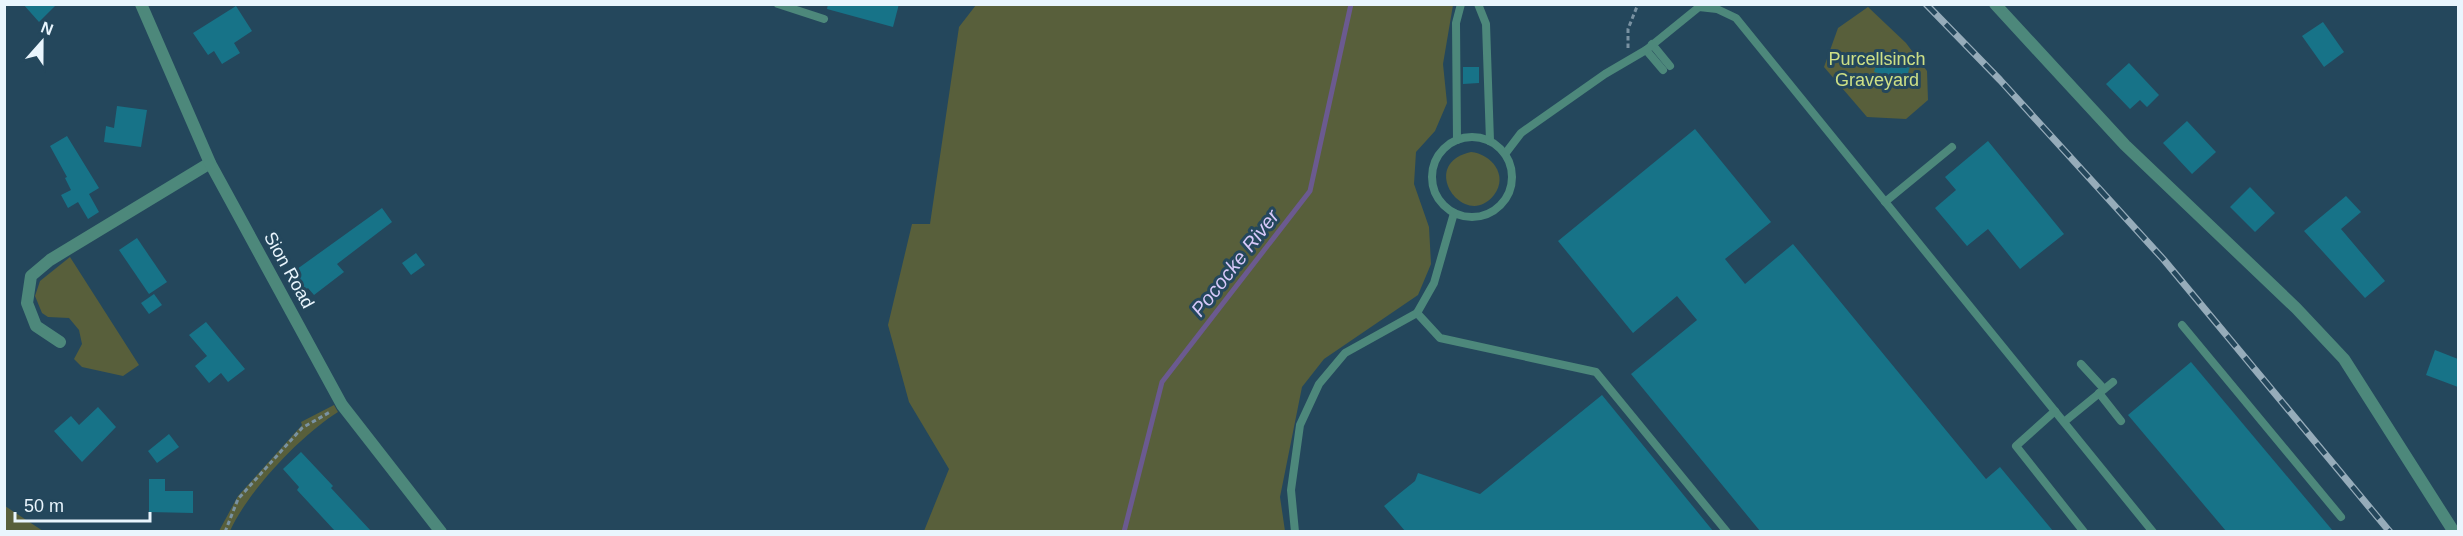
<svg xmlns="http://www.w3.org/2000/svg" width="2463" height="536" viewBox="0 0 2463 536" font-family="Helvetica,sans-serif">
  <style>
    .green { fill: #585f3b }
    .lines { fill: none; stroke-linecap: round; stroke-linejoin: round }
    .stream { stroke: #6b5a90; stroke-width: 5 }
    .building { fill: #177388 }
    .path { stroke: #7992a2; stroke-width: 3; stroke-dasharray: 4.5 3; stroke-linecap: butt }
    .service { stroke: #4d887b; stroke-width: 8 }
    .minor { stroke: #4d887b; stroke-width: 12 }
    .tertiary { stroke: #4d887b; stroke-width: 12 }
    .rail-casing { stroke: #96acba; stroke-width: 7 }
    .rail { stroke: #24475c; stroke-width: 4.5; stroke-dasharray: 14; stroke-linecap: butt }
    .labels { text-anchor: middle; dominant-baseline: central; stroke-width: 6; stroke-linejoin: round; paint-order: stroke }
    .park-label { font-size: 18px; fill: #cee086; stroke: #24475c }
    .street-label { font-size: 18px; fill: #e9f5fd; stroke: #24475c }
    .water-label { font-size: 20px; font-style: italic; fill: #d6c8f9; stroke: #24475c }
  </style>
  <rect width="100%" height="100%" fill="#24475c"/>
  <!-- green -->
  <g class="green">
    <path d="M976 5H1453L1443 64 1447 103 1435 131 1416 152 1414 184 1429 227 1431 264 1418 295 1324 359 1302 387 1280 497 1285 531H924L949 469 909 402 888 325 912 224H930L959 27Z"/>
    <path d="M1868 7 1906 43 1927 71 1928 100 1906 119 1867 117 1824 67 1838 28Z"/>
    <path d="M1471 152C1491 154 1509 175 1494 195 1465 232 1416 164 1471 152Z"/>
    <path d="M70 257 139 365 123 376 82 367 74 359 82 344 79 330 69 318 48 317 42 313 35 296 40 281Z"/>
    <path d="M334 405 338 412C301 435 248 491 230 531H219L238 496 302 425 301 422Z"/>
    <path d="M5 506 43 531H5Z"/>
  </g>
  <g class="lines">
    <!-- stream -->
    <path class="stream" d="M1124 532 1162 382 1310 191 1351 4"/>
  </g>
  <!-- building -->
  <g class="building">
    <path d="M23 4H57L39 22Z"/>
    <path d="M828 4H899L893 27 827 9Z"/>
    <path d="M236 6 252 31 234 43 240 53 222 64 214 51 208 55 193 33Z"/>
    <path d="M2323 22 2344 52 2324 67 2302 36Z"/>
    <path d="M1879 53 1911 62 1906 81 1874 72Z"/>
    <path d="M2129 63 2159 95 2147 107 2140 100 2130 109 2106 84Z"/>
    <path d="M1463 67H1479V83L1463 84Z"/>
    <path d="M117 106 147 110 141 147 104 142 106 126 114 128Z"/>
    <path d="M2187 121 2216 152 2192 174 2163 143Z"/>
    <path d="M1695 129 1771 222 1725 259 1745 284 1793 244 1986 479 2000 467 2053 531H1760L1631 374 1697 320 1677 296 1633 333 1558 241Z"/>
    <path d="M67 136 99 188 89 194 99 212 88 219 78 202 68 208 61 195 71 190 65 178 67 177 50 146Z"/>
    <path d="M1988 141 2064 234 2020 269 1988 229 1967 246 1935 208 1956 190 1945 177Z"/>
    <path d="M2250 187 2275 213 2255 232 2230 207Z"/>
    <path d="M2346 196 2361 212 2341 229 2385 281 2365 298 2304 231Z"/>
    <path d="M382 208 392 222 337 264 344 272 314 295 308 288 299 294 286 277Z"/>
    <path d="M137 238 167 282 149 294 119 250Z"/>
    <path d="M416 253 425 265 411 275 402 263Z"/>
    <path d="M154 294 162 305 149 314 141 303Z"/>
    <path d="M206 322 245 369 228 382 221 373 209 383 195 366 207 356 189 335Z"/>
    <path d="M2435 350 2458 359V387L2426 375Z"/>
    <path d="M2191 362 2333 531H2226L2128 415Z"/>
    <path d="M1602 395 1713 531H1405L1384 506 1415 481 1418 473 1480 494Z"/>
    <path d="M98 407 116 427 82 462 54 431 71 416 79 425Z"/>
    <path d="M169 434 179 447 157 463 148 451Z"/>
    <path d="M301 452 333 486 331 488 371 531H335L297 490 299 487 283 469Z"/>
    <path d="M149 479H165V491H193V513L149 512Z"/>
  </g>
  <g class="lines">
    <!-- path -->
    <g class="path">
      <path d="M1628 48V29L1638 4"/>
      <path d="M225 532 238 499 302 428 330 412"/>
    </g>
    <!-- service -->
    <g class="service">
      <path d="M778 4 824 19"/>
      <path d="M1478 4 1486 24 1490 141"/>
      <path d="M1652 44 1670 66"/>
      <path d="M1646 50 1663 70"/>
      <circle cx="1472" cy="177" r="40"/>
      <path d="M1457 140 1456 23 1461 4"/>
      <path d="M1505 154 1521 133 1605 74 1646 50 1699 7 1717 9 1736 18 2153 532"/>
      <path d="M1885 202 1952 147"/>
      <path d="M1417 313 1440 338 1596 372 1727 532"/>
      <path d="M2182 325 2341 517"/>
      <path d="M2081 364 2104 389"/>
      <path d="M2099 393 2121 421"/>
      <path d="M2055 411 2016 446 2084 532"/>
      <path d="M2064 422 2113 382"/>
      <path d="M1295 532 1291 490 1300 425 1319 384 1345 353 1417 313 1434 283 1454 213"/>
    </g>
    <!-- minor -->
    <g class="minor">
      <path d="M1995 4 2125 145 2296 308 2344 359 2454 532"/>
      <path d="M60 342 36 326 27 303 31 276 50 260 210 163"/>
    </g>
    <!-- tertiary -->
    <path class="tertiary" d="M141 4 210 163 342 405 441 532"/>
    <!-- rail casing -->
    <g class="rail-casing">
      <path id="rail" d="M1926 4 2000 80 2164 260 2390 532"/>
    </g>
    <!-- rail -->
    <use href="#rail" class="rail"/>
  </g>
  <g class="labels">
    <!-- park labels -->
    <g class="park-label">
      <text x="1877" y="59">Purcellsinch<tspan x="1877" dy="21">Graveyard</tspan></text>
    </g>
    <!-- street labels -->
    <g class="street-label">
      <text transform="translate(289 270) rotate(61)">Sion Road</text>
    </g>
    <!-- water labels -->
    <g class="water-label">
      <text transform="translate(1235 263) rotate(-52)">Pococke River</text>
    </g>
  </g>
  <!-- border -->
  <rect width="2463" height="536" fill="none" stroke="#e9f5fd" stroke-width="12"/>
  <!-- north arrow -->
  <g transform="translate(42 42) rotate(21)" stroke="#24475c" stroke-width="4.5" paint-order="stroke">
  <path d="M0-4.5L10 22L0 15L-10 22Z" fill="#e9f5fd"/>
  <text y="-9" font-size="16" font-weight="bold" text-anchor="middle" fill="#e9f5fd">N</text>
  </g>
  <!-- scale -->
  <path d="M15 512v9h135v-9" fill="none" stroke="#e9f5fd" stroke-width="3"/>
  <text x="24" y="512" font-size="18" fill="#e9f5fd" stroke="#24475c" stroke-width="4.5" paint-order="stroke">50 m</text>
</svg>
